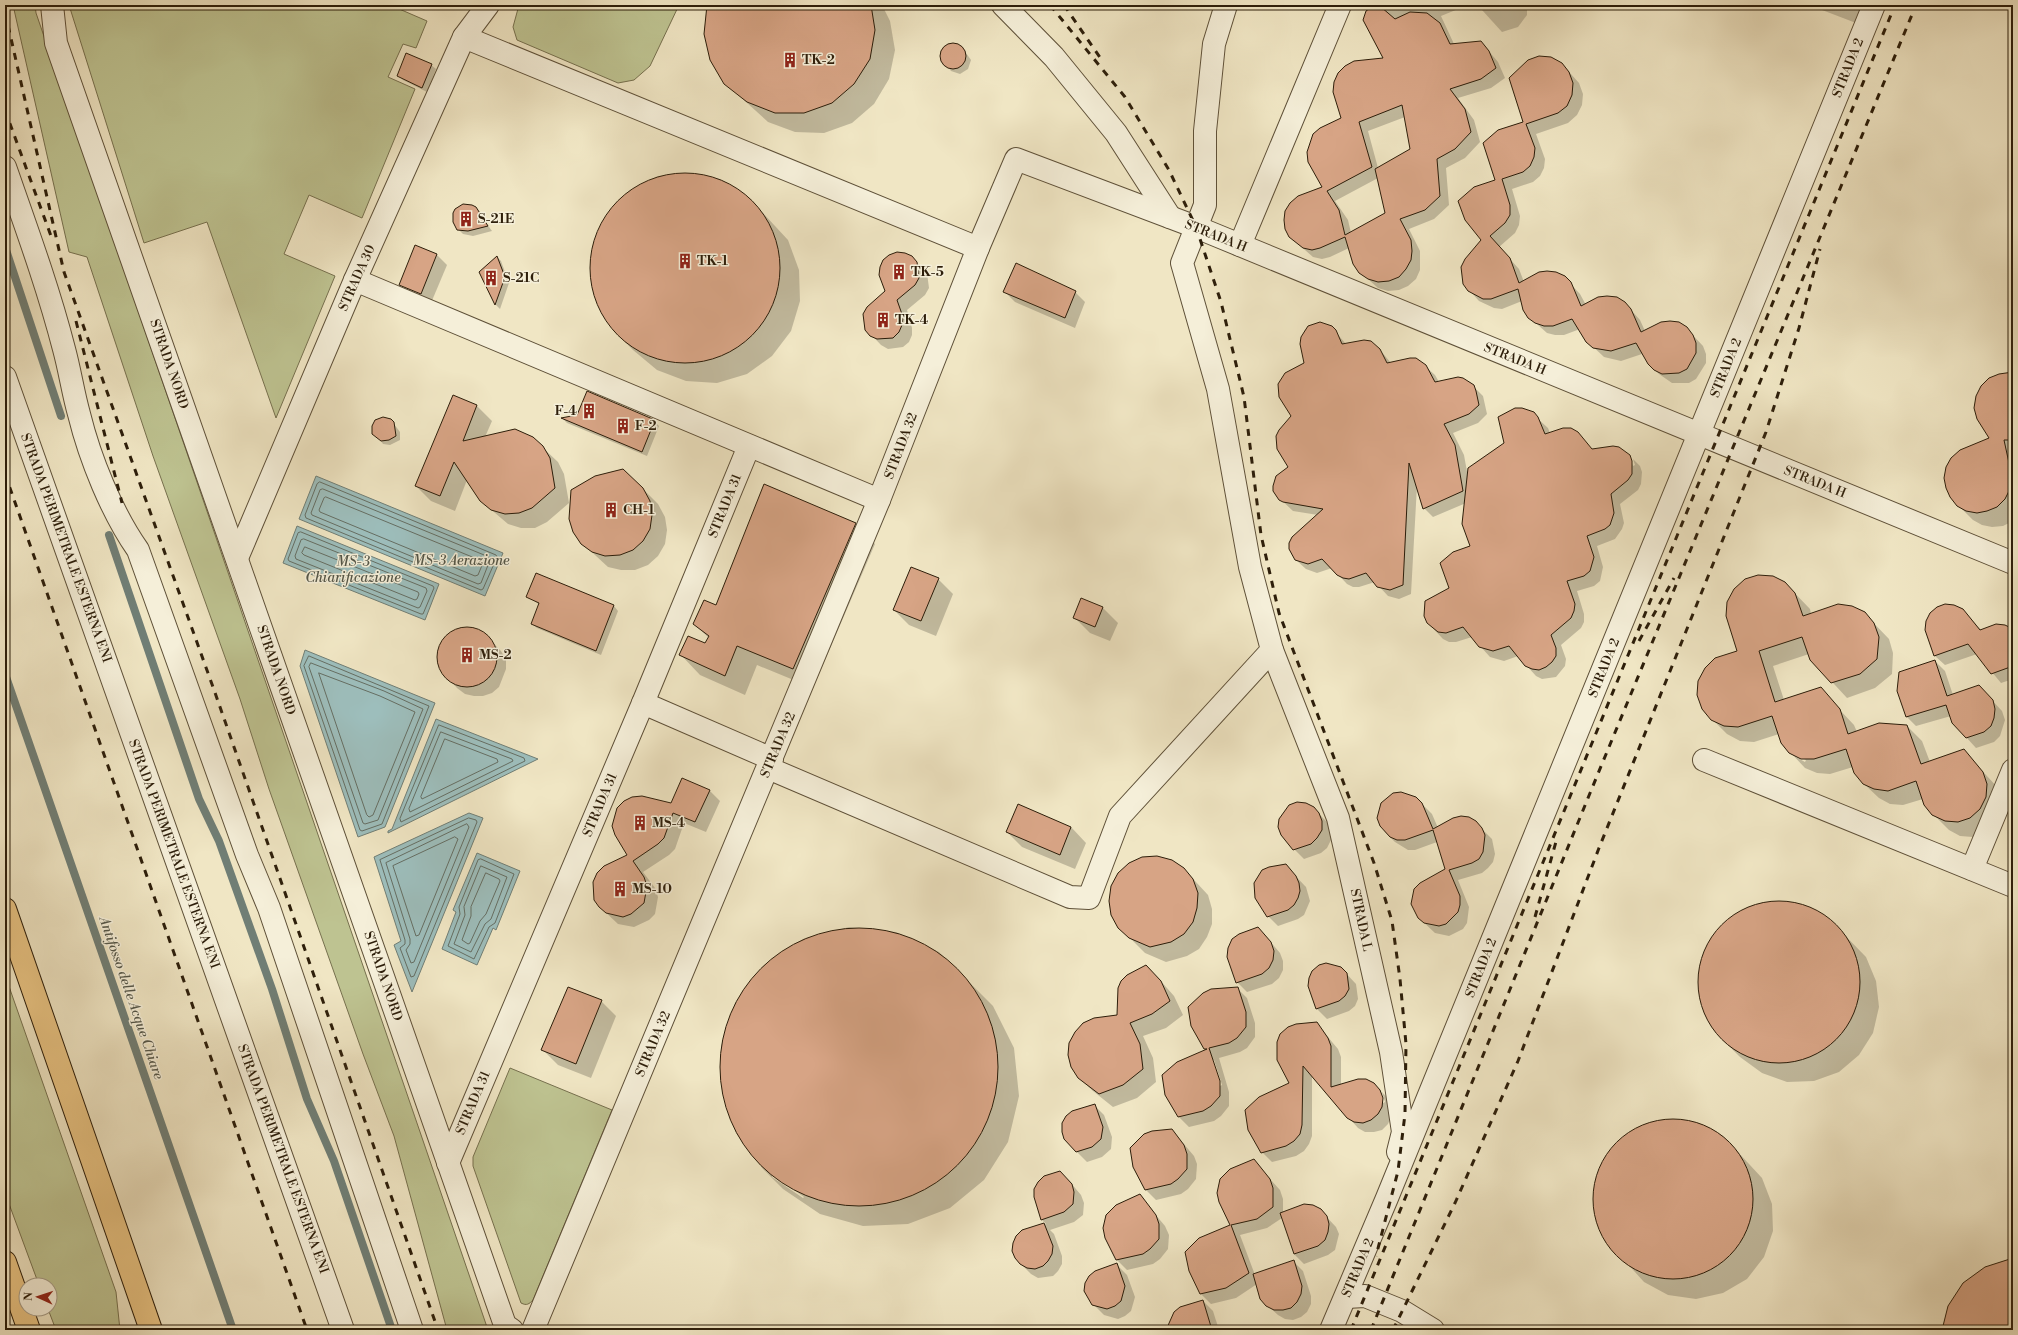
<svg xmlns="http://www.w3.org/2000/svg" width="2018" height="1335" viewBox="0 0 2018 1335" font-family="'Libre Bodoni',serif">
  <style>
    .green { fill: #bec391; stroke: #76704e }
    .water { fill: #9dbebc; stroke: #707e75 }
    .shadow { fill: #0003; fill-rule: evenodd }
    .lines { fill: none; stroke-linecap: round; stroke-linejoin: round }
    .shore { stroke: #656e63; stroke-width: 1 }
    .stream { stroke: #707e75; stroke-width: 8 }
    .building { fill: #d7a485; stroke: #2d1e0a; fill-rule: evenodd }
    .minor-casing { stroke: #5e5038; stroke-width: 24 }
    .highway-casing { stroke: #2d1e0a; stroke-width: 24 }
    .minor { stroke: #f5efd9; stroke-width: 22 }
    .highway { stroke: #e8c382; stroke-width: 22 }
    .rail { stroke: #2d1e0a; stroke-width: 3; stroke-dasharray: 7 7; stroke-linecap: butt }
    .labels { text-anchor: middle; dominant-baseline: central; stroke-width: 3; stroke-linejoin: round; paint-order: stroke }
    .poi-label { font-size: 13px; font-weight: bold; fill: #2d1e0a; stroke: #f5efd9; text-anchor: start }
    .street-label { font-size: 13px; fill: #2d1e0a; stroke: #f5efd9 }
    .water-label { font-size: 14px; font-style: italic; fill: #545648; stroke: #f5efd9 }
  </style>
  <rect width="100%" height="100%" fill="#f0e6c4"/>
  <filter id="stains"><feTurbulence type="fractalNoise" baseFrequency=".005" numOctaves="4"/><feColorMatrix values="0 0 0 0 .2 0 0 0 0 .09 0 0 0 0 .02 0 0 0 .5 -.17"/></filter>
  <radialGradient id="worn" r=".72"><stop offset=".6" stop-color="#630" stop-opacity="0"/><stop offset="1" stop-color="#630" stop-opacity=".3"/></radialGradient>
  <!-- green -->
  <g class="green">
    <path d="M13 5H35L36 13 488 1330H447L394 1136 363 1054 269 789 240 699 153 456 87 257 69 252Z"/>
    <path d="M69 5H390L427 21 416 48 403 44 388 77 415 89 362 218 309 195 284 254 335 276 276 418 207 222 144 243Z"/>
    <path d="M519 5H679L650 66 634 80 618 83 517 40 513 27Z"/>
    <path d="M5 975 116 1292 120 1330H56L48 1309H50V1285H39L5 1193Z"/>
    <path d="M510 1068 612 1110 533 1300C529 1304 527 1306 521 1303L473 1166V1157Z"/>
  </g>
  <!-- water -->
  <g class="water">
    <path d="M316 476 503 553 485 596 299 519Z"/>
    <path d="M297 526 439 584 425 620 283 563Z"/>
    <path d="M305 650 435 703 385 827 358 837 300 666Z"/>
    <path d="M436 719 538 759 388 833V831L392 829Z"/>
    <path d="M469 813 483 818 412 992 394 945 401 941 374 857Z"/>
    <path d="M477 853 520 871 496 930 493 928 477 965 442 949 456 912 453 910Z"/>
  </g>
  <!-- shadow -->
  <g class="shadow">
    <path d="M709 5H882L890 21 895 50 889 79 874 104 852 123 824 133 795 132 768 122 725 83Z"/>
    <path d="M1377 5H1468L1441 16 1454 44 1481 42 1498 62 1505 78 1491 88 1458 98 1474 120 1480 142 1465 158 1446 168 1449 205 1434 219 1409 229 1420 251V270L1416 279 1408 286 1399 290 1388 291 1378 288 1360 272 1349 248 1330 257 1322 259 1313 257 1289 236 1324 187 1342 119 1385 58 1369 9ZM1405 117 1411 149 1378 168 1368 131ZM1378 178 1386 214 1351 233 1348 220 1335 201Z"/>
    <path d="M1480 5H1527V15L1518 27 1502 32 1482 10Z"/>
    <path d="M1809 5H1863L1856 23Z"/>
    <path d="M952 43 961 46 971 60 968 69 960 74 951 71 941 57 943 48Z"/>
    <path d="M1561 63 1579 83 1583 94 1582 105 1577 115 1568 123 1536 134 1545 159 1544 168 1540 176 1533 182 1512 189 1520 216 1519 225 1515 233 1499 247 1519 269 1524 282 1564 277 1580 294 1586 305 1624 302 1640 320 1645 331 1686 328 1703 346 1706 354V363L1696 379 1689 383H1672L1659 374 1649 364 1642 354 1621 361 1604 357 1587 341 1580 329 1564 335H1555L1547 333 1529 317 1522 301 1502 309 1494 308 1479 301 1469 290 1496 180 1524 123Z"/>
    <path d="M431 65 436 69 427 92 403 80 399 76Z"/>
    <path d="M689 173 720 179 747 196 788 240 799 270 800 301 791 331 772 356 747 374 717 383 686 381 657 370 633 350 613 330 597 303 591 272 594 242 608 213 630 190 658 176Z"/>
    <path d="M475 208 492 231 473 236 463 234 458 229Z"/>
    <path d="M416 247 437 255 447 265 431 303 410 294 400 284Z"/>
    <path d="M497 257 501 261 509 283 500 309 496 305 480 272Z"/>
    <path d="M911 257 927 273 929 288 925 295 907 310 912 328V335L909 342 903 347 888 349 881 345 866 329 864 315 886 292Z"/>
    <path d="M1005 292H1075L1085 302 1075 328 1015 302Z"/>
    <path d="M1308 327H1331L1346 344 1380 350 1391 363 1425 366 1435 375 1439 382 1473 386 1483 396 1487 414 1478 423 1453 433 1464 455 1468 477 1537 418 1548 428 1550 433H1577L1593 450 1630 457 1633 466 1635 465 1633 459 1640 466 1642 472 1641 484 1638 490 1620 504 1624 523 1622 529 1615 539 1597 546 1603 567 1600 581 1594 586 1577 591 1584 614V622L1581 628 1561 645 1566 659 1565 666 1556 677 1542 679 1536 676 1518 656 1504 661 1490 657 1472 637 1456 642H1449L1443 639 1428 623 1451 592 1471 547 1466 503 1433 517 1424 508 1417 486 1411 594 1399 599 1388 596 1375 582 1359 587H1353L1347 584 1332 568 1317 573 1306 569 1296 560 1318 515 1293 511 1276 495 1290 467 1292 416 1306 363 1301 344 1304 331Z"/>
    <path d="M2013 374V521L2003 526 1992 527 1982 525 1973 520 1958 505 1990 439Z"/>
    <path d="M477 406 492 421 485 437 542 447 558 462 564 474 569 503 547 522 535 528H521L508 524 481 501 467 480 455 511 431 501 416 486Z"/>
    <path d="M563 419 654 421 659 426 647 456 567 423Z"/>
    <path d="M391 420 400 432V440L390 445 383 444 373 430Z"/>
    <path d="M643 489 658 504 665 517 667 530 665 544 658 556 648 565 635 570H621L608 567 582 543Z"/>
    <path d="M855 524 875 544 813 688 757 665 745 695 700 675 681 655 705 644 709 638 694 624 716 607Z"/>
    <path d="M536 574 614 606 618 611 601 655 537 628 532 624 540 605 527 596Z"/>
    <path d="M938 579 953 594 936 636 909 625 894 610Z"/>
    <path d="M1785 583 1810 609 1811 614 1864 613 1889 639 1893 653 1892 674 1875 688 1847 698 1811 659 1809 654 1773 666 1784 700 1820 689 1854 725 1857 732 1907 726 1922 741 1930 762 1964 751 1998 788 1985 833 1973 837 1960 836 1949 830 1933 814 1923 799 1903 805 1890 804 1879 798 1863 783 1853 767 1830 774 1817 773 1805 768 1790 752 1779 734 1754 742 1740 741 1727 734 1712 719 1739 652ZM1794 754 1806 760 1805 762 1794 756Z"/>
    <path d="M1082 599 1103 608 1118 623 1110 641 1090 633 1075 618Z"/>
    <path d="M1962 609 1981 630H2013V679L2001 683 1977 654 1945 665 1935 656Z"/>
    <path d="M466 628 475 629 484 634 501 651 506 660V669L499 687 492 693 483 696H474L465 694 457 688 441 670 438 661 442 642 448 635 457 630Z"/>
    <path d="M1935 661 1945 671 1953 695 1989 697 2002 711 2005 720 2000 736 1994 742 1976 748 1966 737 1951 716 1916 726 1906 716Z"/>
    <path d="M709 790 720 801 706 832 684 823 675 849 669 855 643 872 655 888 658 897 655 914 649 920 634 927 618 924 600 907 595 899 594 882 629 855 672 804Z"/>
    <path d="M1416 798 1432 814 1438 828H1481L1492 839 1495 854 1493 862 1488 868 1482 873 1458 880 1469 907 1467 923 1463 929 1449 936 1435 933 1419 918 1446 869 1437 842 1415 850H1408L1395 842 1385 832 1378 818Z"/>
    <path d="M1313 808 1329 824 1332 832 1331 840 1327 848 1321 853 1304 859 1294 849Z"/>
    <path d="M1071 827 1086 843 1075 869 1022 847 1007 832Z"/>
    <path d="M1285 865 1306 887 1310 901 1304 915 1298 919 1278 926 1268 916 1256 898 1254 891 1258 877 1269 868Z"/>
    <path d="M1183 868 1208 895 1212 909V924L1207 937 1199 949 1187 956 1166 962 1145 953 1119 927Z"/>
    <path d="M1779 901 1805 905 1828 918 1866 957 1876 981 1879 1007 1873 1033 1859 1055 1839 1072 1814 1081 1787 1082 1762 1073 1740 1057 1720 1037 1705 1015 1699 989 1701 962 1712 937 1730 918 1753 905Z"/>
    <path d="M849 927 896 932 939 952 993 1006 1014 1048 1019 1096 1008 1142 984 1180 950 1208 908 1224 863 1226 820 1214 783 1189 763 1169 736 1133 722 1090 721 1046 735 1003 764 965 803 939ZM772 1175 804 1197 803 1198 772 1177Z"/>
    <path d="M1268 939 1280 953 1283 961V970L1279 978 1272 984 1247 992 1237 982Z"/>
    <path d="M1341 968 1356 984 1358 999 1355 1006 1349 1011 1327 1019 1317 1009Z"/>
    <path d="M1159 979 1174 996 1183 1015 1166 1028 1143 1036 1153 1058 1156 1082 1137 1098 1113 1107 1093 1091 1078 1077 1118 1016Z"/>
    <path d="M1237 988 1247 998 1255 1023V1037L1247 1048 1240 1052 1219 1058 1229 1092V1106L1221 1116 1214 1121 1189 1127 1179 1117 1206 1050 1205 1049ZM1212 1060H1214L1222 1085 1220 1086Z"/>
    <path d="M601 1001 616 1016 591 1078 558 1065 543 1050Z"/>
    <path d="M1316 1023 1338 1049 1341 1057V1085L1379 1091 1383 1103 1385 1102 1382 1092 1390 1101 1391 1117 1388 1124 1382 1130 1374 1132H1365L1358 1128 1312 1076V1136L1309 1144 1304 1151 1296 1156 1272 1162 1262 1152Z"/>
    <path d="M1094 1105 1104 1115 1112 1137 1111 1149 1102 1157 1087 1162 1077 1152Z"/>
    <path d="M1672 1119 1699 1123 1723 1136 1762 1178 1772 1204 1773 1231 1764 1257 1747 1279 1723 1293 1696 1299 1668 1295 1644 1282 1606 1240 1596 1214 1595 1187 1604 1161 1621 1139 1645 1124Z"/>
    <path d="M1172 1130 1194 1156 1197 1164 1196 1179 1188 1189 1181 1194 1156 1200 1146 1190 1134 1167Z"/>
    <path d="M1253 1160 1280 1190 1283 1199V1213L1320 1210 1336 1227 1339 1234 1335 1250 1328 1255 1304 1264 1294 1254 1282 1218 1267 1228 1240 1235 1255 1275 1293 1261 1303 1271 1311 1296V1304L1307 1312 1301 1317 1293 1320 1285 1319 1278 1315 1267 1305 1257 1284 1236 1298 1211 1304 1201 1294 1200 1239 1232 1225 1220 1202Z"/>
    <path d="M1070 1182 1081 1195 1084 1203 1083 1215 1074 1222 1050 1230 1054 1234 1062 1256V1264L1058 1271 1053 1276 1038 1278 1031 1274 1021 1264 1023 1231 1046 1224 1042 1220 1035 1197Z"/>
    <path d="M1139 1195 1165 1226 1169 1235 1168 1249 1160 1259 1153 1264 1127 1270 1117 1260 1106 1237Z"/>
    <path d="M1117 1265 1127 1275 1135 1297 1131 1311 1125 1316 1118 1319 1104 1315 1093 1304Z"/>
    <path d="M1203 1301 1213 1311 1219 1330H1172Z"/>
  </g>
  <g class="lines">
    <!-- shore -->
    <g class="shore">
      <path d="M320 482 496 555 497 557 483 589 481 590 306 518 305 515 317 484Z"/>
      <path d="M323 489 489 557 490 560 481 583 478 584 312 515 311 513 320 490Z"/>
      <path d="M326 497 482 561 483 563 478 575 475 576 320 512 319 510 324 498Z"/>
      <path d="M301 532 433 586 434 588 423 614H421L289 561 288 559 298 533Z"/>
      <path d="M304 539 426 588 427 591 420 607 418 608 296 559 295 556 301 540Z"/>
      <path d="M305 547 418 592 419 594 417 599 415 600 304 555 302 553Z"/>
      <path d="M309 656 429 706 382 824 362 831 360 830 304 666Z"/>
      <path d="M311 663 384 691 423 709 378 820 365 824 363 823 309 667Z"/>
      <path d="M319 673 380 696 415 712 373 815 369 817 367 815Z"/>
      <path d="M439 725 524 758 525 761 401 822 400 819Z"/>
      <path d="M441 732 512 759 513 761 410 812 409 809Z"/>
      <path d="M445 739 497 759 498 762 422 799 421 797Z"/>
      <path d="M469 818 476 820 477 822 414 976 411 977 400 948 405 944V940L380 860Z"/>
      <path d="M467 824 469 827 414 962 411 963 406 950 410 944V939L386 863Z"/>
      <path d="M455 837 458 839 419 935 416 936 393 866Z"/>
      <path d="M481 859 514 874 495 923 489 927 474 959 448 946 460 914 459 907 478 860Z"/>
      <path d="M481 866 507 877 491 919 485 924 471 952 454 944 465 915 464 907Z"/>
      <path d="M486 873 499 879 500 881 486 914 480 921 470 943 468 944 462 940 471 916V907Z"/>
    </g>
    <!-- stream -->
    <g class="stream">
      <path d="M5 247 61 416"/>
      <path d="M109 535 199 799 219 841 272 989 307 1099 334 1161 392 1330"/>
      <path d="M5 674 233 1330"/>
    </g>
  </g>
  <!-- building -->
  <g class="building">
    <path d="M707 5H871L875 30 870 59 854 84 832 103 804 113H775L747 102 724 84 710 60 704 34Z"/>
    <path d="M1373 6 1381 7 1395 19 1410 12 1427 13 1440 23 1450 44 1481 41 1489 51 1496 68 1481 79 1450 89 1465 109 1471 132 1455 149 1437 159 1440 196 1425 210 1400 219 1411 240 1412 251 1411 260 1406 269 1399 277 1389 281 1378 282 1368 279 1359 273 1353 264 1345 237 1320 248 1312 250 1303 248 1289 237 1285 229 1284 220 1285 211 1290 203 1298 196 1322 187 1308 162 1307 152 1313 134 1320 128 1341 118 1333 92 1334 82 1338 73 1345 66 1354 61 1383 58 1363 20 1366 11ZM1402 105 1410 149 1375 169 1385 213 1345 235 1339 210 1327 191 1372 167 1359 122Z"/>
    <circle cx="953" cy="56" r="13"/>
    <path d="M406 53 432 64 422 88 397 76Z"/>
    <path d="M1539 56 1551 57 1562 63 1569 72 1573 83 1572 95 1567 106 1558 113 1526 124 1535 148 1534 157 1530 166 1523 172 1502 179 1510 205V215L1505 223 1490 236 1510 258 1519 283 1539 272 1547 271 1556 272 1565 276 1571 282 1581 306 1598 297 1607 296 1617 297 1625 302 1631 309 1641 332 1661 322 1670 321 1679 322 1687 327 1693 335 1696 343V353L1687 369 1679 373 1662 374 1654 370 1648 364 1636 343 1611 351 1593 348 1586 342 1572 319 1553 326H1544L1535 323 1528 318 1523 310 1518 289 1491 299H1483L1468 291 1463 284 1461 267 1465 259 1481 240 1465 220 1458 201 1474 187 1495 180 1483 143 1498 130 1523 122 1509 78 1528 60Z"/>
    <circle cx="685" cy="268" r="95"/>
    <path d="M463 204 472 205 476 207 488 226 468 231 457 230 453 222V213L455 209Z"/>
    <path d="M415 245 437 254 421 294 399 285Z"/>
    <path d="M897 252 905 253 912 256 917 262 919 278 915 285 897 300 903 317 902 325 899 332 893 338 877 339 870 336 865 330 863 314 867 307 885 291 879 275 880 267 883 260 889 255Z"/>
    <path d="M497 256 505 277 495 305 479 272Z"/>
    <path d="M1016 263 1076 291 1065 318 1003 292Z"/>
    <path d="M1320 322 1332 326 1336 330 1342 344 1364 340 1371 341 1380 349 1387 363 1410 358H1416L1426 365 1435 382 1458 377 1463 378 1474 385 1476 391 1479 405 1469 414 1444 424 1455 445 1463 491 1423 509 1409 463 1403 585 1390 590 1377 587 1366 573 1349 579 1343 578 1337 575 1322 559 1308 564 1295 560 1289 549V543L1292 537 1323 509 1283 502 1279 500 1273 491V486L1276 476 1288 467 1277 449 1276 436 1279 430 1291 416 1279 397 1278 384 1285 373 1304 363 1300 344 1301 337 1308 326Z"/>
    <path d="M2013 372V440H2004L2012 477 2010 489 2005 499 1997 507 1987 511 1977 513 1966 511 1957 506 1950 497 1946 488 1944 478 1946 467 1951 458 1960 450 1989 438 1977 419 1974 408 1976 396 1981 386 1989 378 1999 374Z"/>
    <path d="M587 391 655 420 642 452 561 418 577 415Z"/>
    <path d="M453 395 477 405 463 441 515 429 533 437 543 446 550 458 555 488 532 508 519 513 505 514 491 510 480 501 454 462 440 496 415 486Z"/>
    <path d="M1515 408H1522L1534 412 1538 417 1545 434 1563 428H1571L1578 432 1592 449 1613 446 1619 447 1630 455 1632 461V474L1628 480 1611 494 1614 513 1610 525 1605 529 1587 536 1594 557 1590 571 1584 576 1567 581 1575 604 1574 611 1571 618 1551 635 1556 648V656L1552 662 1546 667 1539 670 1532 669 1525 666 1509 646 1493 651 1479 647 1463 627 1446 633 1438 632 1427 623 1424 616 1425 601 1449 588 1440 563 1453 552 1470 546 1462 524 1468 468 1504 443 1498 417Z"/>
    <path d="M383 417 391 419 394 422 396 436 389 440 381 441 372 434V426L375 420Z"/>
    <path d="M623 469 643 488 650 501 652 515 650 529 643 541 633 550 620 555 605 556 592 552 581 544 573 532 569 519 571 490 595 476Z"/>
    <path d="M764 484 856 523 793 669 737 646 725 676 679 655 688 636 705 643 709 636 693 624 704 600 716 605Z"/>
    <path d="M911 567 939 578 921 621 893 610Z"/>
    <path d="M536 573 614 605 596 651 531 624 539 603 526 597Z"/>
    <path d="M1758 575 1773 576 1785 582 1795 593 1803 616 1838 604 1852 606 1865 612 1874 623 1879 637 1877 659 1860 674 1831 683 1810 660 1802 637 1759 651 1775 702 1821 687 1840 709 1848 734 1879 723 1907 725 1921 764 1964 749 1983 772 1987 784 1986 797 1980 809 1970 818 1958 822 1945 821 1932 815 1924 805 1916 781 1888 791 1874 789 1863 784 1854 773 1846 749 1814 759H1801L1789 753 1781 743 1772 716 1738 727 1724 726 1711 720 1702 709 1697 695 1698 681 1705 668 1715 658 1737 651 1726 616 1727 602 1734 589 1745 579Z"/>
    <path d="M1081 598 1103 607 1095 627 1073 618Z"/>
    <path d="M1945 604 1954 605 1963 609 1980 630 1996 624 2005 625 2013 629V666L1991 674 1968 644 1934 656 1925 630 1926 621 1930 613 1937 607Z"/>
    <circle cx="467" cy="657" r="30"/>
    <path d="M1935 660 1947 696 1979 685 1993 700 1995 709 1994 718 1991 726 1984 732 1966 738 1952 723 1946 705 1906 717 1897 691 1899 672Z"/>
    <path d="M682 778 710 790 695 822 673 813 664 838 658 844 633 861 644 877 647 886 644 903 631 914 623 917 606 913 599 907 594 900 593 882 597 873 604 866 627 855 615 835 612 826 617 808 624 801 632 797 642 796 671 803Z"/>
    <path d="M1401 792 1416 797 1422 803 1433 829 1453 818 1461 816 1469 817 1476 821 1482 828 1485 835 1483 852 1479 859 1472 863 1449 870 1460 896V905L1458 912 1446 924 1439 926 1424 923 1418 918 1411 904 1414 889 1420 883 1445 869 1433 830 1405 840H1397L1390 837 1380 826 1377 818 1381 803 1393 793Z"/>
    <path d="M1297 802 1306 803 1314 807 1319 813 1322 821V830L1317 838 1311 844 1293 850 1281 835 1278 827 1279 819 1289 805Z"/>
    <path d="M1018 804 1071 827 1060 855 1006 832Z"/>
    <path d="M1157 856 1172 860 1184 868 1193 879 1198 893 1197 908 1193 922 1184 934 1171 942 1150 947 1129 938 1118 928 1111 915 1109 901 1111 886 1118 873 1129 863 1142 857Z"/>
    <path d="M1286 864 1296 876 1299 883 1300 891 1298 898 1294 905 1288 910 1267 917 1255 898 1254 883 1262 870 1269 867Z"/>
    <circle cx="1779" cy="982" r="81"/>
    <path d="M1258 927 1271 942 1274 951 1273 960 1269 968 1262 974 1236 983 1227 957 1228 948 1232 939 1239 934Z"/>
    <circle cx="859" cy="1067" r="139"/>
    <path d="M1326 963 1341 967 1347 973 1349 989 1345 996 1339 1001 1316 1009 1308 986 1309 978 1312 971 1319 965Z"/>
    <path d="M1146 965 1161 981 1170 1001 1152 1014 1130 1023 1140 1044 1143 1069 1123 1085 1099 1094 1078 1078 1071 1067 1068 1055 1069 1043 1075 1032 1083 1023 1094 1018 1117 1015 1118 988 1121 981 1127 975Z"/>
    <path d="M568 987 602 1000 576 1064 541 1050Z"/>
    <path d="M1238 987 1246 1012V1027L1237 1038 1229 1043 1209 1048 1220 1081V1096L1211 1106 1203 1111 1178 1117 1165 1095 1162 1075 1177 1062 1207 1049H1204L1191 1026 1188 1007 1203 993 1211 989Z"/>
    <path d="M1317 1022 1328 1038 1331 1046V1087L1358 1079H1366L1374 1083 1380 1090 1383 1098 1382 1107 1378 1114 1371 1120 1363 1123 1354 1122 1347 1118 1303 1066 1302 1125 1300 1134 1294 1141 1286 1146 1261 1153 1248 1130 1245 1110 1259 1097 1289 1083 1277 1060V1042L1280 1034 1288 1027 1296 1024Z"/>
    <path d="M1095 1104 1103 1127 1101 1139 1092 1147 1076 1152 1064 1139 1062 1132V1123L1066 1116 1072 1111Z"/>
    <circle cx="1673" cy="1199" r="80"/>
    <path d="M1172 1129 1184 1145 1187 1154V1169L1178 1179 1171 1184 1145 1190 1133 1167 1130 1148 1144 1134 1152 1131Z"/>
    <path d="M1254 1159 1270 1179 1273 1188V1207L1257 1219 1231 1225 1249 1273 1226 1288 1200 1294 1189 1271 1185 1252 1199 1238 1230 1225 1219 1202 1217 1193 1220 1179 1230 1169Z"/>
    <path d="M1060 1171 1072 1184 1074 1192 1073 1204 1064 1212 1041 1220 1034 1197V1189L1038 1182 1044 1176Z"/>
    <path d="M1140 1194 1156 1215 1159 1224V1239L1150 1249 1143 1254 1116 1260 1105 1238 1103 1228 1106 1215 1116 1205Z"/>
    <path d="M1304 1204 1313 1205 1321 1209 1327 1216 1329 1224 1328 1232 1325 1240 1318 1246 1294 1254 1280 1213Z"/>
    <path d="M1044 1223 1053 1246 1052 1254 1048 1261 1043 1266 1035 1269 1027 1268 1020 1264 1015 1258 1012 1251 1013 1243 1016 1236 1022 1230Z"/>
    <path d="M2013 1258V1330H1942L1948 1306 1963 1283 1985 1267Z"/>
    <path d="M1294 1260 1302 1286 1301 1294 1297 1302 1291 1308 1283 1310H1274L1266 1306 1260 1299 1253 1274Z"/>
    <path d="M1117 1263 1125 1286 1121 1301 1115 1306 1107 1309 1092 1305 1084 1291 1085 1283 1089 1276 1095 1271Z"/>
    <path d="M1203 1300 1212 1330H1166L1174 1312 1180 1307Z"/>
  </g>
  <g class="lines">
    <!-- minor casing -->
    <g class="minor-casing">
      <g id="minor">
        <path d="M52 5 56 43 505 1325 512 1330"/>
        <path d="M1003 5 1054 57 1116 133 1170 217"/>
        <path d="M464 37 978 248"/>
        <path d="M5 167C26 227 48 287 64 349 70 371 73 393 79 414 90 459 112 513 138 550L247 855 269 908 412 1330"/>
        <path d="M1240 245 1340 5"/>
        <path d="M355 280 879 500"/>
        <path d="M5 377 343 1330"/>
        <path d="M237 558 355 280 464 37 488 5"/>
        <path d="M1272 650 1338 818 1391 1052 1403 1132 1398 1152"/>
        <path d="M643 703 772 759"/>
        <path d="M1704 760 2013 886"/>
        <path d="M768 768 1070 897 1089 898 1120 816 1272 650 1250 567 1218 389 1182 263 1205 205V131L1214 44 1226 5"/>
        <path d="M1972 869 2013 770"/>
        <path d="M448 1163 643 703 749 446"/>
        <path d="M1346 1297 1365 1296 1402 1311 1433 1330"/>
        <path d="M533 1330 879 500 978 248 1016 159 1196 227 2013 563"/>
        <path d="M1331 1330 1387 1198 1874 5"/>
      </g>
    </g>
    <!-- highway casing -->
    <g class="highway-casing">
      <g id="highway">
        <path d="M5 909 151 1330"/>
        <path d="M5 1262 29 1330"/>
      </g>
    </g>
    <!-- minor -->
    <use href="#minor" class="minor"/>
    <!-- highway -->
    <use href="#highway" class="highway"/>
    <!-- rail -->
    <g class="rail">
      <path d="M1050 5 1125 97 1169 170 1196 227 1221 302 1244 397 1261 535 1279 613 1374 863 1392 921 1400 979 1406 1044 1405 1114 1398 1171 1376 1256"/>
      <path d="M1064 5 1101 59"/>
      <path d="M5 12 64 272 213 687 438 1330"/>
      <path d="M5 110 51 236"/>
      <path d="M76 321 122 503"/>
      <path d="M5 474 307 1330"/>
      <path d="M1639 641 1674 578"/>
      <path d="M1535 917 1557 838"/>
      <path d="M1351 1330 1895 5"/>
      <path d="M1371 1330 1597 776 1916 5"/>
      <path d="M1393 1330 1455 1203 1518 1061 1599 848 1766 432 1799 328 1820 249"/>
    </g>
  </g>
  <!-- icons -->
  <defs>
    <g id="building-bare" transform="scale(1.2)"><path d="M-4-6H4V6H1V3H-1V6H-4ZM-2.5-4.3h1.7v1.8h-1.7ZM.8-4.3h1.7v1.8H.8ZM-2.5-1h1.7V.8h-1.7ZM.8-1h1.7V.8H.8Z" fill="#8f2418" stroke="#f5efd9" stroke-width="2.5" paint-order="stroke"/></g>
  </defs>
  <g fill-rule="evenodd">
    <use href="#building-bare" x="790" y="60"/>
    <use href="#building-bare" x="466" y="219"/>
    <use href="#building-bare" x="685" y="261"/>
    <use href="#building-bare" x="899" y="272"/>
    <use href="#building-bare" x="491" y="278"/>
    <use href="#building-bare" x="883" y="320"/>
    <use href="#building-bare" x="589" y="411"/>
    <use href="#building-bare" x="623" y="426"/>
    <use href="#building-bare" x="611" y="510"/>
    <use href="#building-bare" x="467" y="655"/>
    <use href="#building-bare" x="640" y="823"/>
    <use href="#building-bare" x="620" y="889"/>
  </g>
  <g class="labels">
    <!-- poi labels -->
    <g class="poi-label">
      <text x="802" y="60">TK-2</text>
      <text x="478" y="219">S-21E</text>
      <text x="697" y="261">TK-1</text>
      <text x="911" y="272">TK-5</text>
      <text x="503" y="278">S-21C</text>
      <text x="895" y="320">TK-4</text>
      <text x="577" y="411" text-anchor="end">F-4</text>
      <text x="635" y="426">F-2</text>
      <text x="623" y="510">CH-1</text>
      <text x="479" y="655">MS-2</text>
      <text x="652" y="823">MS-4</text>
      <text x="632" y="889">MS-10</text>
    </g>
    <!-- street labels -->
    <g class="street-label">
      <text transform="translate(1848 68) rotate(-68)">STRADA 2</text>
      <text transform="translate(1216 236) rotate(22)">STRADA H</text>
      <text transform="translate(357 278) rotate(-66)">STRADA 30</text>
      <text transform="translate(1515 359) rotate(22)">STRADA H</text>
      <text transform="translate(169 364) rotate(71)">STRADA NORD</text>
      <text transform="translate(1726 368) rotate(-68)">STRADA 2</text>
      <text transform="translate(901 446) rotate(-69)">STRADA 32</text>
      <text transform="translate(1815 482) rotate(22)">STRADA H</text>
      <text transform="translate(725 506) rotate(-68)">STRADA 31</text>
      <text transform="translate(66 548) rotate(70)">STRADA PERIMETRALE ESTERNA ENI</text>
      <text transform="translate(1604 668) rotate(-68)">STRADA 2</text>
      <text transform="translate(276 670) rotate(71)">STRADA NORD</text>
      <text transform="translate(778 745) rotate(-67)">STRADA 32</text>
      <text transform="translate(600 805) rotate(-67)">STRADA 31</text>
      <text transform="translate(174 854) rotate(70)">STRADA PERIMETRALE ESTERNA ENI</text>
      <text transform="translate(1361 920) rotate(78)">STRADA L</text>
      <text transform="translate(1481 968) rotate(-68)">STRADA 2</text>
      <text transform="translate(383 976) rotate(71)">STRADA NORD</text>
      <text transform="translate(653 1044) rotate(-67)">STRADA 32</text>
      <text transform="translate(473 1103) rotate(-67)">STRADA 31</text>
      <text transform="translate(283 1159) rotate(70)">STRADA PERIMETRALE ESTERNA ENI</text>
      <text transform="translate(1358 1268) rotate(-67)">STRADA 2</text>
    </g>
    <!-- water labels -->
    <g class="water-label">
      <text x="461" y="561">MS-3 Aerazione</text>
      <text x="353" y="562">MS-3<tspan x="353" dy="16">Chiarificazione</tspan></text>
      <text transform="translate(131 998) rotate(71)">Antifosso delle Acque Chiare</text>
    </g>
  </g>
  <!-- margin -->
  <rect width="2018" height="1335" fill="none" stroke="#f0e6c4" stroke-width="20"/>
  <rect x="6" y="6" width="2006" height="1323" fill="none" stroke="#2d1e0a" stroke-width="2"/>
  <rect x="10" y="10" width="1998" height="1315" fill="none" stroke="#2d1e0a"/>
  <!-- north arrow -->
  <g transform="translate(38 1297) rotate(273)"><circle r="19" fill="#f5efd9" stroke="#a59b86"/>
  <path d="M0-3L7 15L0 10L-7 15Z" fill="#8f2418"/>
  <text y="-6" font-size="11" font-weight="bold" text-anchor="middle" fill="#2d1e0a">N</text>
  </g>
  <rect width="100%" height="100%" filter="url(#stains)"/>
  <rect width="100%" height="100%" fill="url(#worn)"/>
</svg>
